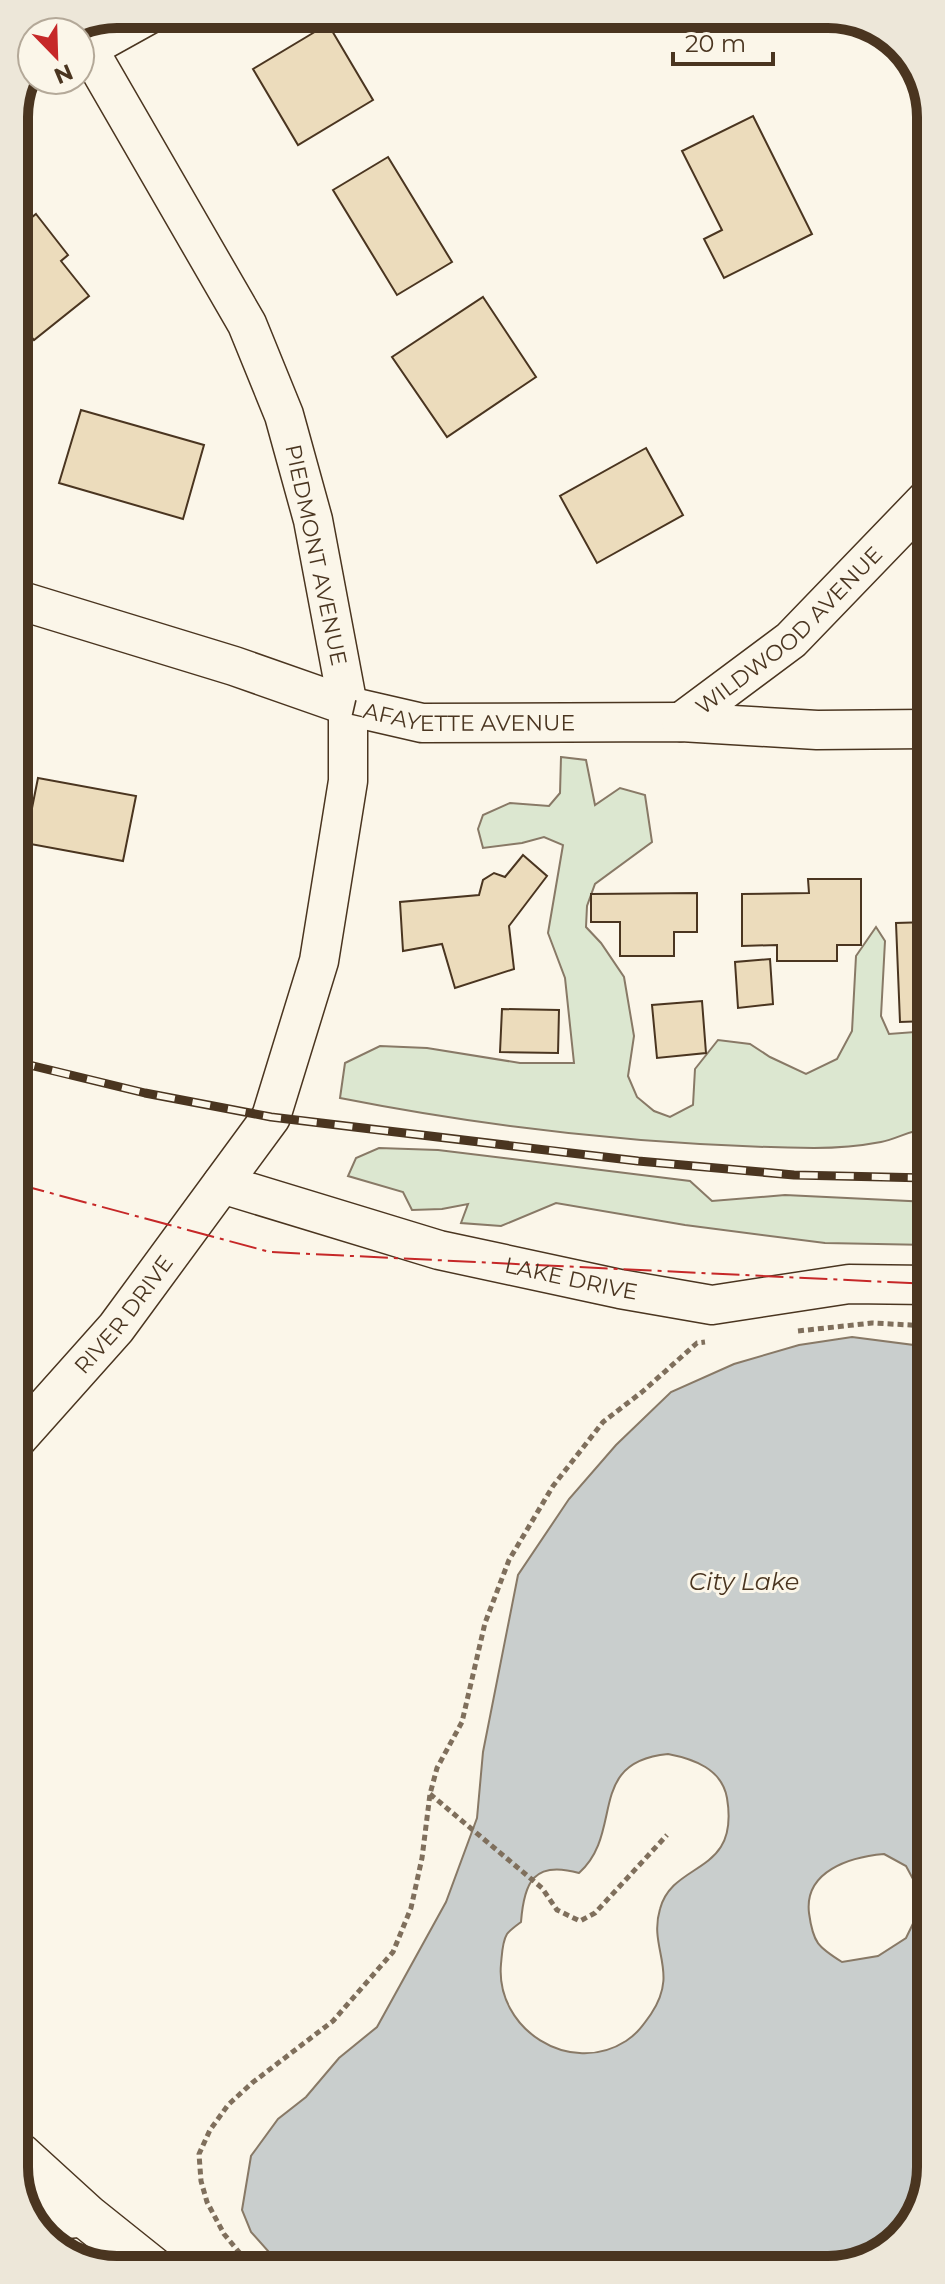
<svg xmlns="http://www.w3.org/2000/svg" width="945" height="2284" viewBox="0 0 945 2284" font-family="Montserrat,sans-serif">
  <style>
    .green { fill: #dce7d0; stroke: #887966; stroke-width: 2 }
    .water { fill: #c9cecd; stroke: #887966; stroke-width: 2; fill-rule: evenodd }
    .building { fill: #ecdcbc; stroke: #4a3520; stroke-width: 2 }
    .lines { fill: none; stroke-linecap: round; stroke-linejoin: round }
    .minor-casing { stroke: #4a3520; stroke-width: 41 }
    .major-casing { stroke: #4a3520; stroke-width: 47 }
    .path { stroke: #7f6f5c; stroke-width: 5; stroke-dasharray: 6 4; stroke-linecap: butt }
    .minor { stroke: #fbf6e9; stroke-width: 38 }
    .major { stroke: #fbf6e9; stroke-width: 44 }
    .rail-casing { stroke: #4a3520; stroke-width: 9 }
    .rail { stroke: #fbf6e9; stroke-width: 6; stroke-dasharray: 18; stroke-linecap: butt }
    .power { stroke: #c62828; stroke-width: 2; stroke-dasharray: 28 6 4 6; stroke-linecap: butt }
    .labels { text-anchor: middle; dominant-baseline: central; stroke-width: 6; stroke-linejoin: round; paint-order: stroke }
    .street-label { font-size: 22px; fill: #4a3520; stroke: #fbf6e9 }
    .water-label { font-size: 24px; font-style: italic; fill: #4a3520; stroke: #fbf6e9 }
    .rim { fill: none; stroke: #4a3520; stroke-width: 10 }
  </style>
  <rect width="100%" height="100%" fill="#fbf6e9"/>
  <!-- green -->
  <g class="green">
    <path d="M561 757 586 760 595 805 620 788 645 795 652 842 595 884 587 906 586 927 601 943 624 977 634 1036 628 1076 637 1097 654 1111 670 1117 693 1105 695 1069 718 1040 750 1044 770 1057 806 1074 837 1059 852 1031 856 956 876 927 885 941 881 1016 889 1034 928 1031V1129C912 1129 897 1139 881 1142 860 1146 836 1148 814 1148 654 1146 497 1129 340 1098L345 1063 380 1046 427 1048 520 1063H574L565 978 548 933 563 845 544 837 522 843 483 848 478 829 483 815 510 803 549 806 560 793Z"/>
    <path d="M379 1148 438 1150 690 1181 712 1201 785 1195 929 1202V1245L825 1243 685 1225 556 1203 501 1226 461 1223 468 1204 442 1209 412 1210 403 1192 348 1176 356 1158Z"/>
  </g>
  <!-- water -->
  <path class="water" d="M852 1337 929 1347 931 2168 910 2229 861 2265 284 2269 251 2232 242 2210 251 2156 278 2119 306 2097 339 2058 377 2027 446 1902 477 1818 483 1752 518 1575 569 1499 616 1445 671 1392 734 1364 799 1345ZM668 1754C694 1759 722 1769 727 1798 740 1876 673 1860 660 1909 648 1949 680 1971 651 2014 644 2024 637 2034 626 2041 570 2077 495 2029 501 1964 502 1955 502 1942 507 1934 510 1930 517 1925 521 1922 524 1883 533 1860 579 1873 625 1832 585 1762 668 1754ZM884 1854 906 1866 920 1892 922 1905 906 1938 878 1956 842 1962C818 1947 813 1943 809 1913 804 1871 850 1857 884 1854Z"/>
  <!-- building -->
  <g class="building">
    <path d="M644 14H678L653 29Z"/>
    <path d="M328 24 373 100 298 145 253 69Z"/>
    <path d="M753 116 812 234 724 278 704 239 722 230 682 151Z"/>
    <path d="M388 157 452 262 397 295 333 190Z"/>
    <path d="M36 214 68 255 61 261 89 296 34 340 15 316 14 215 22 225Z"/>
    <path d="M483 297 536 377 447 437 392 357Z"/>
    <path d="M81 410 204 445 183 519 59 483Z"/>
    <path d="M646 448 683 515 597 563 560 496Z"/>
    <path d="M38 778 136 796 123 861 25 843Z"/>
    <path d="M523 855 547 876 509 926 514 969 455 988 442 944 403 951 400 902 479 895 483 880 494 873 505 877Z"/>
    <path d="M808 879H861V945H837V961H777V945L742 946V894L809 893Z"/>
    <path d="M697 893V932H674V956H620V922H591V894Z"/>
    <path d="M928 922V1021L900 1022 896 923Z"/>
    <path d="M770 959 773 1004 738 1008 735 962Z"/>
    <path d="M702 1001 706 1053 657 1058 652 1005Z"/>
    <path d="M502 1009 559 1010 558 1053 500 1052Z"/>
    <path d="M17 1191 31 1193 22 1250 17 1249Z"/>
  </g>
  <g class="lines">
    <!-- minor casing -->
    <g class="minor-casing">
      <g id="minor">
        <path d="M87 49 150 14"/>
        <path id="s1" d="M15 599 234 666 348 706 422 723 681 722 817 730 927 729"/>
        <path id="s2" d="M681 722 791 640 927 499"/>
        <path id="s3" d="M222 1184 439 1250 620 1289 712 1305 849 1284 929 1285"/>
        <path id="s4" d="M17 1439 116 1328 271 1117 319 961 348 781V706L313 520 284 415 247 324 80 35"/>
        <path d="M35 2222 87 2217"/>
      </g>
    </g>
    <!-- major casing -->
    <g class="major-casing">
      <path id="major" d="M19 2155 87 2217 152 2269"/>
    </g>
    <!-- path -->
    <g class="path">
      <path d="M798 1331 872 1323 929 1326"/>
      <path d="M430 1794 542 1888 557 1910 580 1921 595 1913 667 1835"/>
      <path d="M253 2269 224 2234 207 2202 201 2181 199 2154 210 2130 228 2105 252 2083 333 2021 393 1952 411 1908 422 1858 430 1794 437 1768 462 1722 485 1623 509 1560 553 1486 603 1422 642 1392 697 1343 705 1342"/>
    </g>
    <!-- minor -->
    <use href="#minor" class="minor"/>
    <!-- major -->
    <use href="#major" class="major"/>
    <!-- rail casing -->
    <g class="rail-casing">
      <path id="rail" d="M17 1062 145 1093 271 1117 638 1161 794 1175 928 1178"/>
    </g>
    <!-- rail -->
    <use href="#rail" class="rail"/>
    <!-- power -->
    <path class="power" d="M17 1184 270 1252 929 1284"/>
  </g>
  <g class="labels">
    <!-- street labels -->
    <g class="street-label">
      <text transform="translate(316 555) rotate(78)">PIEDMONT AVENUE</text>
      <text stroke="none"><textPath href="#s2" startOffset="142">WILDWOOD AVENUE</textPath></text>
      <text stroke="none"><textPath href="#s1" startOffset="466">LAFAYETTE AVENUE</textPath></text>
      <text stroke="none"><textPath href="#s3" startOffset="362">LAKE DRIVE</textPath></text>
      <text stroke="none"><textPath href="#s4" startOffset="164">RIVER DRIVE</textPath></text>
    </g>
    <!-- water labels -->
    <g class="water-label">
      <text x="744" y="1581">City Lake</text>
    </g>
  </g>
  <!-- crop -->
  <path d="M0 0H945V2284H0ZM117 28H828A89 89 0 0 1 917 117V2167A89 89 0 0 1 828 2256H117A89 89 0 0 1 28 2167V117A89 89 0 0 1 117 28Z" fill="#ede7d9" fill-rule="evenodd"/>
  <path class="rim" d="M117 28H828A89 89 0 0 1 917 117V2167A89 89 0 0 1 828 2256H117A89 89 0 0 1 28 2167V117A89 89 0 0 1 117 28Z"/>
  <!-- north arrow -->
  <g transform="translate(56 56) rotate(157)"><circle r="38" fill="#fbf6e9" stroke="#b4a999" stroke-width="2"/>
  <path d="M0-6L14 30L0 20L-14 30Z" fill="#c62828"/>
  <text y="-12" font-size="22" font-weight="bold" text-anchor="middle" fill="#4a3520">N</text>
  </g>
  <!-- scale -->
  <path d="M673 52v12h100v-12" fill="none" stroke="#4a3520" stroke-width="4"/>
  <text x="685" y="52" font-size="24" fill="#4a3520" stroke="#fbf6e9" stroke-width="6" paint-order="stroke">20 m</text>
</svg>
